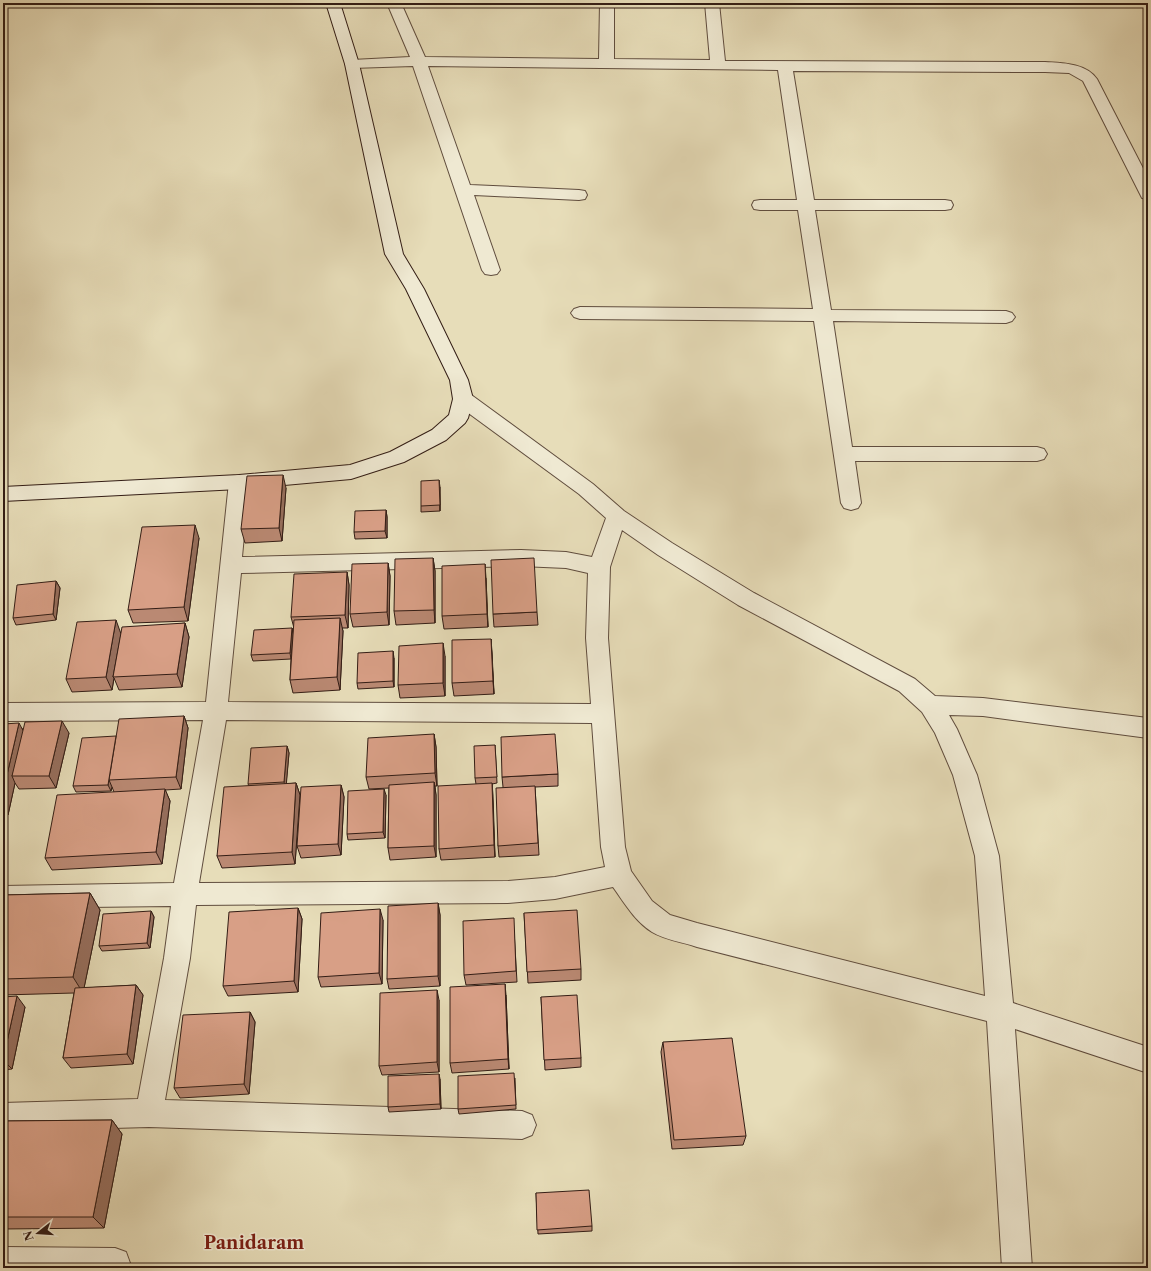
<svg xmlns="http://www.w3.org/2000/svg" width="1151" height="1271" viewBox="0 0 1151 1271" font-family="'Libre Caslon Text',serif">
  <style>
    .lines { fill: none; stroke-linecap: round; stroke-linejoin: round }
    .street-casing { stroke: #604d3e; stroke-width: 2 }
    .secondary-casing { stroke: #331d15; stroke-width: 2 }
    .street { fill: #efe9d2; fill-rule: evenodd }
    .secondary { fill: #efe9d2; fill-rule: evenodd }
    .wall { fill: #ba8973; stroke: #331d15 }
    .shaded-wall { fill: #976f5e; stroke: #331d15 }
    .building { fill: #d89f86; stroke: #331d15 }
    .labels { text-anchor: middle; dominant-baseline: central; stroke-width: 3; stroke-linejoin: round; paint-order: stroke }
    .near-quarter-label { font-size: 18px; font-weight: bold; fill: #7a1f14; stroke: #efe9d2 }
  </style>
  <rect width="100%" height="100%" fill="#e7ddb9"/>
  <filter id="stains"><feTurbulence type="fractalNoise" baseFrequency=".005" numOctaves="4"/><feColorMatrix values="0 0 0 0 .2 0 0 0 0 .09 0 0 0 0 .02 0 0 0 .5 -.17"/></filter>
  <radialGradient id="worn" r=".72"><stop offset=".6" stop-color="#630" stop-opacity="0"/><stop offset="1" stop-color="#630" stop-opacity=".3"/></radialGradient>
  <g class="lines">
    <!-- street casing -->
    <g class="street-casing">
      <g id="street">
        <path d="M387 3H401L425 57 599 59 600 3H614V59L710 60 705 3H719L725 61 1045 62C1062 63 1086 63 1097 79L1148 178V199L1142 198 1140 194 1083 81 1069 73 1045 72 793 71 814 200H945L951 201 953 205 951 209 945 210H815L831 310 1006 311 1012 313 1015 317 1012 321 1006 323 833 321 852 447H1037L1044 449 1047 454 1044 459 1037 461H855L861 503 858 508 851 510 844 508 841 503 814 321 580 319 574 317 571 313 574 309 580 307 813 309 798 210H760L754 209 752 205 754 201 760 200H797L778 70 428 66 470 185 579 190 585 191 587 195 585 199 579 200 474 195 500 270 497 274 491 275 485 274 482 270 413 66 352 68 347 67 345 64 347 61 352 60 410 57Z"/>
        <path d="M463 392 470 394 593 484 624 511 672 543 754 593 915 679 935 696 983 698 1148 718V738L983 716 949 715 957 729 977 775 999 856 1013 1003 1148 1047V1073L1015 1029 1032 1268H1002L987 1021 697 947C683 942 665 940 652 932 635 921 625 904 613 887L555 899 508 903 196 905 190 958 165 1100 522 1111 532 1115 536 1125 532 1135 522 1139 149 1127 3 1131V1103L138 1099 164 958 171 906 3 908V886L174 883 203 720 3 721V703L206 702 229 482 232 477 239 475 246 477 249 482 242 557 521 550 566 552 592 557 606 518 579 494 456 404 453 399 456 394ZM622 530 658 555 738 605 899 691 922 712 935 733 953 775 975 856 985 996 697 923 670 915 652 901 631 871 625 847 608 638 610 567ZM521 566 566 568 588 573 586 638 591 704 228 702 241 573ZM226 720 592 723 601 847 605 867 555 877 508 881 199 883Z"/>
        <path d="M3 1247 115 1248 126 1252 130 1263 128 1268H3Z"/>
      </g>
    </g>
    <!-- secondary casing -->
    <g class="secondary-casing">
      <path id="secondary" d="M326 3H340L359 64 403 254 424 289 468 380 473 399 468 418 465 423 446 440 404 462 351 479 239 489 3 501V487L239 475 350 465 390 452 432 430 449 415 453 399 450 380 406 289 385 254 345 64Z"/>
    </g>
    <!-- street -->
    <use href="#street" class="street"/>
    <!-- secondary -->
    <use href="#secondary" class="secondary"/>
  </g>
  <!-- wall -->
  <g class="wall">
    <path d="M440 487V511L421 512V506Z"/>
    <path d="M286 488 282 541 245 543 241 529Z"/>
    <path d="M386 510 387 517V538L355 539 354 532Z"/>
    <path d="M199 538 188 621 133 623 128 610Z"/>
    <path d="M433 558 435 571V623L396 625 394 611Z"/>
    <path d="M388 563 390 576 389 625 353 627 350 614Z"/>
    <path d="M347 572 349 585 348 628H342L343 631 340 690 293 693 290 680 291 659 253 661 251 655 292 628 293 634 294 628 291 617Z"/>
    <path d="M486 578 488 627 444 629 442 616Z"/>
    <path d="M56 581 60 588 56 620 16 625 13 618Z"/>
    <path d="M537 612 538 625 494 627 493 614Z"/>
    <path d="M185 623 189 637 182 687 119 690 114 678 112 690 72 692 66 679 121 632Z"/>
    <path d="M491 639 494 694 454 696 452 683Z"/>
    <path d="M445 656V696L400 698 398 685Z"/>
    <path d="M394 658V687L358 689 357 683Z"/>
    <path d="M184 716 188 728 181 789 165 790 170 801 162 864 52 870 45 858 114 792 112 787 111 791 76 792 73 786 116 736Z"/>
    <path d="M3 724 23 729 69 733 56 788 19 789 15 783 8 815H3Z"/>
    <path d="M434 734 436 747 437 786H435L436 795V857L390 860 388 848 389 788 369 789 366 777Z"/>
    <path d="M495 745 497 783 492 784 495 857 441 860 439 849 476 784 475 778Z"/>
    <path d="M287 746 289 753 286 784 296 783 300 795 295 864 222 868 217 856 249 786 248 784Z"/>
    <path d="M558 774V786L535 787 539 855 499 857 498 846 503 787 502 777Z"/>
    <path d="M341 785 344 797 341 855 301 858 297 846Z"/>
    <path d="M386 795 385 838 348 840 347 834Z"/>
    <path d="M90 893 100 910 84 988 136 985 143 995 133 1064 71 1068 63 1058 74 993 3 995V895Z"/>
    <path d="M438 903 440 915V986L389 989 387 979Z"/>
    <path d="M298 908 302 919 298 992 228 996 223 986Z"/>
    <path d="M151 911 154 917 150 948 102 951 99 946Z"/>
    <path d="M524 913 581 969V980L528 983Z"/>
    <path d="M383 920 382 984 321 987 318 977Z"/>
    <path d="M514 930 517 982 466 985 464 975Z"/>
    <path d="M506 995 509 1069 452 1073 450 1063Z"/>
    <path d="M3 997 25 1007 12 1069 3 1070Z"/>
    <path d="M541 997 581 1058V1067L545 1070Z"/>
    <path d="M439 1000V1072L382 1075 379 1066Z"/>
    <path d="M250 1012 255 1022 249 1094 180 1098 174 1088Z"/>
    <path d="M663 1042 746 1136 743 1145 672 1149 661 1052Z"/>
    <path d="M515 1078 516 1109 459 1114 458 1109Z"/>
    <path d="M440 1079 441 1109 389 1112 388 1107Z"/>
    <path d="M112 1120 122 1134 104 1228 3 1229V1121Z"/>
    <path d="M536 1193 592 1226V1231L538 1234Z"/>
  </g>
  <!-- shaded-wall -->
  <g class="shaded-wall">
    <path d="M283 475 286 488 282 541 279 528Z"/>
    <path d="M439 480 440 487V511V505Z"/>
    <path d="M386 510 387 517V538L385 531Z"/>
    <path d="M195 525 199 538 188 621 184 607Z"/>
    <path d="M433 558 435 571V623L434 610Z"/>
    <path d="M388 563 390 576 389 625 387 612Z"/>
    <path d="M485 564 486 578 488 627 487 614Z"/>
    <path d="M347 572 349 585 348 628 345 615Z"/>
    <path d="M56 581 60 588 56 620 53 614Z"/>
    <path d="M340 618 343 631 340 690 337 677Z"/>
    <path d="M116 620 121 634 113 677 114 678 112 690 106 677Z"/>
    <path d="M185 623 189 637 182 687 177 674Z"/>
    <path d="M292 628 293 634 291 659 290 653Z"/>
    <path d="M491 639 492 652 494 694 493 681Z"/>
    <path d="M443 643 445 656V696L443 683Z"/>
    <path d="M393 651 394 658V687L393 681Z"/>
    <path d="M184 716 188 728 181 789 176 777Z"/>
    <path d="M62 721 69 733 56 788 49 776Z"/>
    <path d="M19 723 26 736 12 776 15 783 8 815 3 808V792Z"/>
    <path d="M434 734 436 747 437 786 435 773Z"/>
    <path d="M287 746 289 753 286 788 284 782Z"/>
    <path d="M109 780 112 787 111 791 108 785Z"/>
    <path d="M434 782 436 795V857L434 846Z"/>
    <path d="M296 783 300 795 295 864 292 852Z"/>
    <path d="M492 783 493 795 495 857 494 845Z"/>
    <path d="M341 785 344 797 341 855 338 844Z"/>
    <path d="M165 789 170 801 162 864 156 852Z"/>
    <path d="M384 789 386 795 385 838 383 832Z"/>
    <path d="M90 893 100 910 83 993 73 977Z"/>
    <path d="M438 903 440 915V986L438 976Z"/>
    <path d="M298 908 302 919 298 992 294 981Z"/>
    <path d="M380 909 383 920 382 984 379 973Z"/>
    <path d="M151 911 154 917 150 948 147 943Z"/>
    <path d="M505 984 506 995 509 1069 508 1059Z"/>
    <path d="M136 985 143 995 133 1064 127 1054Z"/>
    <path d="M437 990 439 1000V1072L437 1062Z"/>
    <path d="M17 996 25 1007 12 1069 3 1060Z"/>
    <path d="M250 1012 255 1022 249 1094 244 1084Z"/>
    <path d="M439 1074 440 1079 441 1109 440 1104Z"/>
    <path d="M112 1120 122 1134 104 1228 93 1217Z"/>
  </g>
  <!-- building -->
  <g class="building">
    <path d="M283 475 279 528 241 529 247 476Z"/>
    <path d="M439 480 440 505 421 506V481Z"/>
    <path d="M386 510 385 531 354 532 355 511Z"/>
    <path d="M195 525 184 607 128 610 142 527Z"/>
    <path d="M433 558 434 610 394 611 395 559Z"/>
    <path d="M534 558 537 612 493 614 491 560Z"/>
    <path d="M388 563 387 612 350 614 352 564Z"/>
    <path d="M485 564 487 614 442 616V566Z"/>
    <path d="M347 572 345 615 291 617 294 574Z"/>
    <path d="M56 581 53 614 13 618 17 585Z"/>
    <path d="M340 618 337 677 290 680 294 620Z"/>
    <path d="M116 620 106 677 66 679 77 622Z"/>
    <path d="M185 623 177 674 113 677 122 627Z"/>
    <path d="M292 628 290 653 251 655 254 630Z"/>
    <path d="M491 639 493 681 452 683V640Z"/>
    <path d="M443 643V683L398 685 399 646Z"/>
    <path d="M393 651V681L357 683 358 653Z"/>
    <path d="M184 716 176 777 109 780 119 719Z"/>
    <path d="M62 721 49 776H12L25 722Z"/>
    <path d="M19 723 3 792V724Z"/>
    <path d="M434 734 435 773 366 777 368 738Z"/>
    <path d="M555 734 558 774 502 777 501 737Z"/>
    <path d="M116 736 108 785 73 786 82 738Z"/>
    <path d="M495 745 497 777 475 778 474 746Z"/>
    <path d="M287 746 284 782 248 784 251 748Z"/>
    <path d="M434 782V846L388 848 389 785Z"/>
    <path d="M296 783 292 852 217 856 224 787Z"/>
    <path d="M492 783 494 845 439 849 438 786Z"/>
    <path d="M341 785 338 844 297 846 301 787Z"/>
    <path d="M535 786 538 843 498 846 496 788Z"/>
    <path d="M165 789 156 852 45 858 57 795Z"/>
    <path d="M384 789 383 832 347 834 348 791Z"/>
    <path d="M90 893 73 977 3 979V895Z"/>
    <path d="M438 903V976L387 979 388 906Z"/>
    <path d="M298 908 294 981 223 986 229 912Z"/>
    <path d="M380 909 379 973 318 977 321 913Z"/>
    <path d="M577 910 581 969 527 972 524 913Z"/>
    <path d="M151 911 147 943 99 946 103 914Z"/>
    <path d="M514 918 516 971 464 975 463 921Z"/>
    <path d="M505 984 508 1059 450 1063V987Z"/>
    <path d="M136 985 127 1054 63 1058 75 988Z"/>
    <path d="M437 990V1062L379 1066 380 993Z"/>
    <path d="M577 995 581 1058 544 1060 541 997Z"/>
    <path d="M17 996 3 1060V997Z"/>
    <path d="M250 1012 244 1084 174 1088 183 1015Z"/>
    <path d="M732 1038 746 1136 674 1140 663 1042Z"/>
    <path d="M514 1073 516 1105 458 1109V1076Z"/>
    <path d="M439 1074 440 1104 388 1107V1076Z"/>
    <path d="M112 1120 93 1217H3V1121Z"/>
    <path d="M589 1190 592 1226 537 1230 536 1193Z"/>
    <path d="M26 1265V1268H3V1266Z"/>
  </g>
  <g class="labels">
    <!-- near-quarter labels -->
    <g class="near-quarter-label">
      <text x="254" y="1243">Panidaram</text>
    </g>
  </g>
  <!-- margin -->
  <rect width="1151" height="1271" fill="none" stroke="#e7ddb9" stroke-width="16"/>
  <rect x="4" y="4" width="1143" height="1263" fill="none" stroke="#331d15" stroke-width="2"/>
  <rect x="8" y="8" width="1135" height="1255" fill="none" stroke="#331d15"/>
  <!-- north arrow -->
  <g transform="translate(38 1233) rotate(253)" stroke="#efe9d2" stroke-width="3" paint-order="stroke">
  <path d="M0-3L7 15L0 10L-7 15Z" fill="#331d15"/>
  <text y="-6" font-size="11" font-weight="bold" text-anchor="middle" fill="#331d15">N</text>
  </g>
  <rect width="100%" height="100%" filter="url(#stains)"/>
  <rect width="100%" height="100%" fill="url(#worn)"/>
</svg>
